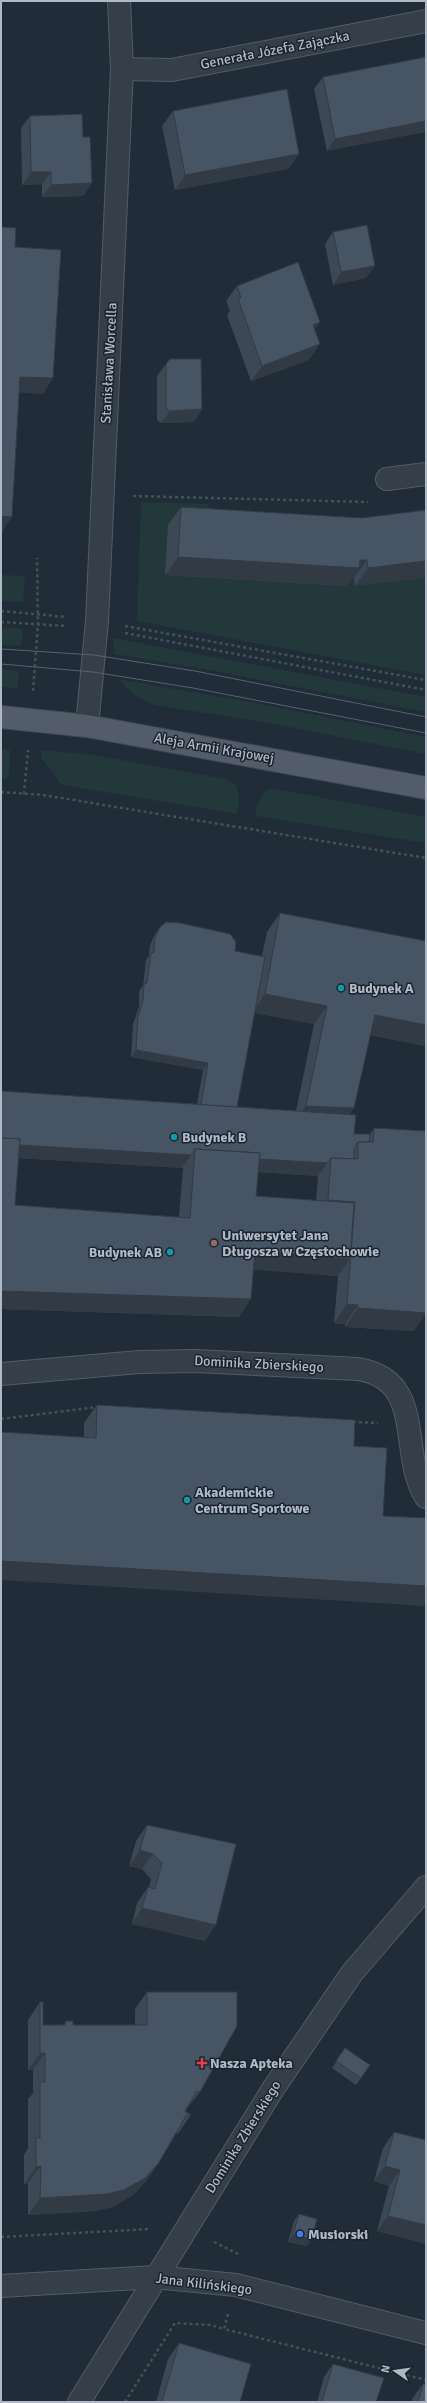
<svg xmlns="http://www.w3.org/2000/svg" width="427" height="2403" viewBox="0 0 427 2403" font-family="Signika,sans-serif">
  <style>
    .green { fill: #23383a }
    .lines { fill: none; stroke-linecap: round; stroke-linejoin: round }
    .minor-casing { stroke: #535c67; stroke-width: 24 }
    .major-casing { stroke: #3e4753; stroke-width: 24 }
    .path { stroke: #3e5454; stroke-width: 2.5; stroke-dasharray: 3 3; stroke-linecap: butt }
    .minor { stroke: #353e49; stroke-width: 22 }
    .major { stroke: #535d6a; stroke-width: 22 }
    .tram { stroke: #576271; stroke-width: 1 }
    .wall { fill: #3d4855; fill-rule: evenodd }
    .shaded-wall { fill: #323b45 }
    .building { fill: #475463; stroke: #323b45 }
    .culture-dot { fill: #0f9aa8; stroke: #1a232e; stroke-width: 1.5 }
    .education-dot { fill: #8d6e63; stroke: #1a232e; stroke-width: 1.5 }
    .health-dot { fill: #e0444e; stroke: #1a232e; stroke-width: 1.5 }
    .shop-dot { fill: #3f7fe0; stroke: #1a232e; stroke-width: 1.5 }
    .labels { text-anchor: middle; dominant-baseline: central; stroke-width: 3; stroke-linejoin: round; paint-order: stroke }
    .street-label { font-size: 14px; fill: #b0b9c6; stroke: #1a232e }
    .poi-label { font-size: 14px; font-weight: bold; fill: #b0b9c6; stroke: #1a232e; text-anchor: start }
  </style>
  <rect width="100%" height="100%" fill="#212c39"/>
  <!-- green -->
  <g class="green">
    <path d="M141 502 209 504 208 528 347 578H426V675L137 621Z"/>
    <path d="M1 575 25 576 23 602 1 601Z"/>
    <path d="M1 627 23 629 21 646 1 645Z"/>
    <path d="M113 638 426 697V712L209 670 114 654Z"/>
    <path d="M1 669 19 671 17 688 1 687Z"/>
    <path d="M117 679 250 702 426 737V754L269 723 155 705 136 696Z"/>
    <path d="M1 749 10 750 9 779H1Z"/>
    <path d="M42 750 94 755 225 779 236 785 239 799 237 814 62 785 42 759Z"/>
    <path d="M276 789 426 817V843L256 816V806L266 790Z"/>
  </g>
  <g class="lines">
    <!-- minor casing -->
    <g class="minor-casing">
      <g id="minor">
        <path d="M122 69 172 70 426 21"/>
        <path d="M387 479 426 474"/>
        <path d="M87 726 97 621 122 69 119 1"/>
        <path d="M1 1374 139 1362 196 1361 358 1369C427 1380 398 1453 426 1497"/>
        <path d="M1 2286 155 2277 236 2285 426 2333"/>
        <path d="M79 2402 273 2089 352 1973 426 1887"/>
      </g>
    </g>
    <!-- major casing -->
    <g class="major-casing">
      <path id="major" d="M1 717 87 726 426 788"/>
    </g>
    <!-- path -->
    <g class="path">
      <path d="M133 496 368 502"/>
      <path d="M1 611 67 617"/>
      <path d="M1 622 66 626"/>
      <path d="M125 626 426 680"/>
      <path d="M125 633 426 690"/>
      <path d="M33 691 38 624 37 558"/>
      <path d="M1 792 43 795 426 858"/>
      <path d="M24 794 28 750"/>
      <path d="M1 1419 97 1407"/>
      <path d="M353 1422 378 1423"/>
      <path d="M1 2237 150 2229"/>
      <path d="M214 2242 238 2254"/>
      <path d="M228 2314 224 2329 426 2380"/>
      <path d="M125 2402 175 2323 211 2325 224 2329"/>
    </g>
    <!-- minor -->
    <use href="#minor" class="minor"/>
    <!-- major -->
    <use href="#major" class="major"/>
    <!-- tram -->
    <g class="tram">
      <path d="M1 649 94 655 195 671 426 717"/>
      <path d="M1 664 93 672 193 688 426 733"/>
    </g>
  </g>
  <!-- wall -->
  <g class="wall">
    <path d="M426 57 327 151 314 89 323 77Z"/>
    <path d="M173 111 299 154 288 169 175 190 162 126Z"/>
    <path d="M30 116 83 137 92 183 83 196 42 197V184L22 185 21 128Z"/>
    <path d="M333 232 366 278 333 285 325 244Z"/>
    <path d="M237 286 309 360 251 381 227 315 230 311 226 301Z"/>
    <path d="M166 364 202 409 194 422 161 423 157 420V376Z"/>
    <path d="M181 507 362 518 426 510 355 586 354 578H352L346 586 165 575 168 525Z"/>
    <path d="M280 913 426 941V1046L370 1035 350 1115 354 1134H370L374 1128 414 1331 345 1327V1324L334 1323 338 1276 254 1269 239 1317 1 1309V1091L197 1104 203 1070 131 1057 133 1024 139 1007V991L143 986 146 960 149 956 150 945 155 934 160 927 235 951 262 956 267 932ZM255 1013 314 1024 296 1111 237 1107ZM18 1158 183 1168 179 1217 15 1205ZM258 1172 318 1176 316 1201 256 1196Z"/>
    <path d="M97 1405 354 1446 383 1516 426 1606 84 1437V1423Z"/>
    <path d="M147 1825 205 1941 132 1924 137 1903 148 1887H149L151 1879 142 1869 129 1866 136 1841Z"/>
    <path d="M147 1992 200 2092 185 2111 191 2115 179 2132 177 2134 176 2133 158 2164 146 2181 133 2195 112 2207 95 2211 28 2215V2183L24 2184V2155L28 2148V2099L33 2093V2070H28V2020L40 2002 43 2025H63L66 2021 73 2025H135V2009Z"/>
    <path d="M345 2048 370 2065 356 2085 332 2068Z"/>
    <path d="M394 2132 426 2244 377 2231 389 2186 374 2181 383 2148Z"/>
    <path d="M299 2214 312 2239 307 2246 288 2242 294 2221Z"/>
    <path d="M179 2343 240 2402H156L168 2359Z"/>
    <path d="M333 2364 376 2402H317L324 2377Z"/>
    <path d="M423 2384 426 2402H412V2399Z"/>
  </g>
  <!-- shaded-wall -->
  <g class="shaded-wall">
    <path d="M426 121V132L327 151 335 139Z"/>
    <path d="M299 154 288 169 175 190 185 175Z"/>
    <path d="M31 172H51L42 184 22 185Z"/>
    <path d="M92 183 83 196 42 197 51 185Z"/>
    <path d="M375 266 366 278 333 285 341 272Z"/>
    <path d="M320 322 309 337 313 325Z"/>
    <path d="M320 344 309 360 251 381 262 366Z"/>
    <path d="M20 377 53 378 43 394 10 392Z"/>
    <path d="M202 409 194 422 161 423 170 411Z"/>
    <path d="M1 516 12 517 1 533Z"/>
    <path d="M178 557 360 560H367L354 578H352L346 586 165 575Z"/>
    <path d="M426 561V578L355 586 368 568Z"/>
    <path d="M265 994 327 1006 314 1024 252 1012Z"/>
    <path d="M375 1015 426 1025V1046L362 1034Z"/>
    <path d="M136 1050 208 1063 203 1070 131 1057Z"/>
    <path d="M306 1106 354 1108 341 1127 293 1124Z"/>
    <path d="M1 1144 191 1155 183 1166V1168L1 1157Z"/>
    <path d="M195 1156 327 1163 318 1176 194 1168Z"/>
    <path d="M328 1200 355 1202 342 1221 315 1218Z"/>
    <path d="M255 1251 350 1259 338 1276 243 1269Z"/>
    <path d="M1 1291 251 1299 239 1317 1 1309Z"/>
    <path d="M347 1304 358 1305 345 1324 334 1323Z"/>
    <path d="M358 1308 426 1313V1314L414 1331 345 1327Z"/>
    <path d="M1 1561 426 1586V1606L1 1580Z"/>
    <path d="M140 1850 153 1854 142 1869 129 1866Z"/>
    <path d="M142 1908 216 1925 205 1941 132 1924Z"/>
    <path d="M40 2053H45L33 2070H28Z"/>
    <path d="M158 2164 146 2181 133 2195 112 2207 95 2211 28 2215 40 2198Z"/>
    <path d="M41 2166 28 2183 24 2184 36 2167Z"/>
    <path d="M385 2166 400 2170 389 2186 374 2181Z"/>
    <path d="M388 2216 426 2225V2244L377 2231Z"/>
    <path d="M293 2235 312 2239 307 2246 288 2242Z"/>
  </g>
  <!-- building -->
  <g class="building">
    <path d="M426 57V121L335 139 323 77Z"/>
    <path d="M287 89 299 154 185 175 173 111Z"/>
    <path d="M82 114 83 137H90L92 183 51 185V172H31L30 116Z"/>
    <path d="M367 225 375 266 341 272 333 232Z"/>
    <path d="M1 227 16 228 15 247 61 250 53 378 20 377 12 517 1 516Z"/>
    <path d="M298 262 320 322 313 325 320 344 262 366 238 299 241 298 237 286Z"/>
    <path d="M170 359H201L202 409 170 411 166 408V364Z"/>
    <path d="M181 507 362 518 426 510V561L368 568 367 560H360L359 568 178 557Z"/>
    <path d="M280 913 426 941V1025L375 1015 354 1108 306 1106 327 1006 265 994Z"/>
    <path d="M166 922 180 923 230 934 236 942 235 951 265 957 237 1107 201 1105 208 1063 136 1050 138 1017 143 1000 144 984 147 983 151 953 154 952 155 938 160 927Z"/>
    <path d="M1 1091 356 1115 354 1134H370L369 1142H358L354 1148V1159L331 1158 327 1163 259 1159 260 1153 195 1149 191 1155 19 1145 20 1139 1 1138Z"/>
    <path d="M374 1128 426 1131V1313L358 1308V1305L347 1304 355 1202 328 1200 331 1158 358 1159V1142H373Z"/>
    <path d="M1 1138 20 1139 15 1205 190 1218 195 1149 260 1153 256 1196 354 1203 350 1259 255 1251 251 1299 1 1291Z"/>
    <path d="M97 1405 355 1420 354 1446 387 1448 383 1516 426 1518V1586L1 1561V1432L96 1438Z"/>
    <path d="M147 1825 236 1844 216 1925 142 1908 148 1887 155 1889 162 1863 153 1854 140 1850Z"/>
    <path d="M147 1992H237V2026L200 2092 197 2091 185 2111 191 2115 189 2116 187 2114 158 2164 145 2178 124 2190 107 2194 40 2198 41 2166 36 2167V2138H40V2082H45V2053H40V2002H43V2025H65L66 2021H73V2025H147Z"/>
    <path d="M345 2048 370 2065 361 2078 336 2061Z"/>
    <path d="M394 2132 426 2140V2225L388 2216 400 2170 385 2166Z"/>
    <path d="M299 2214 317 2219 312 2239 293 2235Z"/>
    <path d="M179 2343 251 2364 240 2402H162Z"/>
    <path d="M333 2364 384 2378 376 2402H322Z"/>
    <path d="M423 2384 426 2385V2402H418Z"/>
  </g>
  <!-- markers -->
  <g class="culture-dot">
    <circle cx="341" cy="988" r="4"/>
    <circle cx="174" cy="1137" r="4"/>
    <circle cx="170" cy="1252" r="4"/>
    <circle cx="187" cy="1500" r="4"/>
  </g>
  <circle class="education-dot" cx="214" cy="1243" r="4"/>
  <path class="health-dot" d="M200 2057h4v4h4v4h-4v4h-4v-4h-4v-4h4z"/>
  <circle class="shop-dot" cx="300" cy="2234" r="4"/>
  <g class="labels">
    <!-- street labels -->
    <g class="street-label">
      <text transform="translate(275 50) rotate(-11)">Generała Józefa Zajączka</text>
      <text transform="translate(109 363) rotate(-87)">Stanisława Worcella</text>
      <text transform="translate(214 748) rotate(10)">Aleja Armii Krajowej</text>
      <text transform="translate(259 1364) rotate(3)">Dominika Zbierskiego</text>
      <text transform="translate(243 2137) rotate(-58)">Dominika Zbierskiego</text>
      <text transform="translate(204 2284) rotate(7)">Jana Kilińskiego</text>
    </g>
    <!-- poi labels -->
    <g class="poi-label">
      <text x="349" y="988">Budynek A</text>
      <text x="182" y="1137">Budynek B</text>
      <text x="222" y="1235">Uniwersytet Jana<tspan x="222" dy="16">Długosza w Częstochowie</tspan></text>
      <text x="162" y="1252" text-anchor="end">Budynek AB</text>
      <text x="195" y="1492">Akademickie<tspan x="195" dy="16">Centrum Sportowe</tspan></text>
      <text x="210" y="2063">Nasza Apteka</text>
      <text x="308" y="2234">Musiorski</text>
    </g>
  </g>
  <!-- border -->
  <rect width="427" height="2403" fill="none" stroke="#b0b9c6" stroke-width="4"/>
  <!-- north arrow -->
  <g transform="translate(395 2371) rotate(283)" stroke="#1a232e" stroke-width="3" paint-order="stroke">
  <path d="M0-3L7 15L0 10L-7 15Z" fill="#b0b9c6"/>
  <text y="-6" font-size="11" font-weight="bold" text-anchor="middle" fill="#b0b9c6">N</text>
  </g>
</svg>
